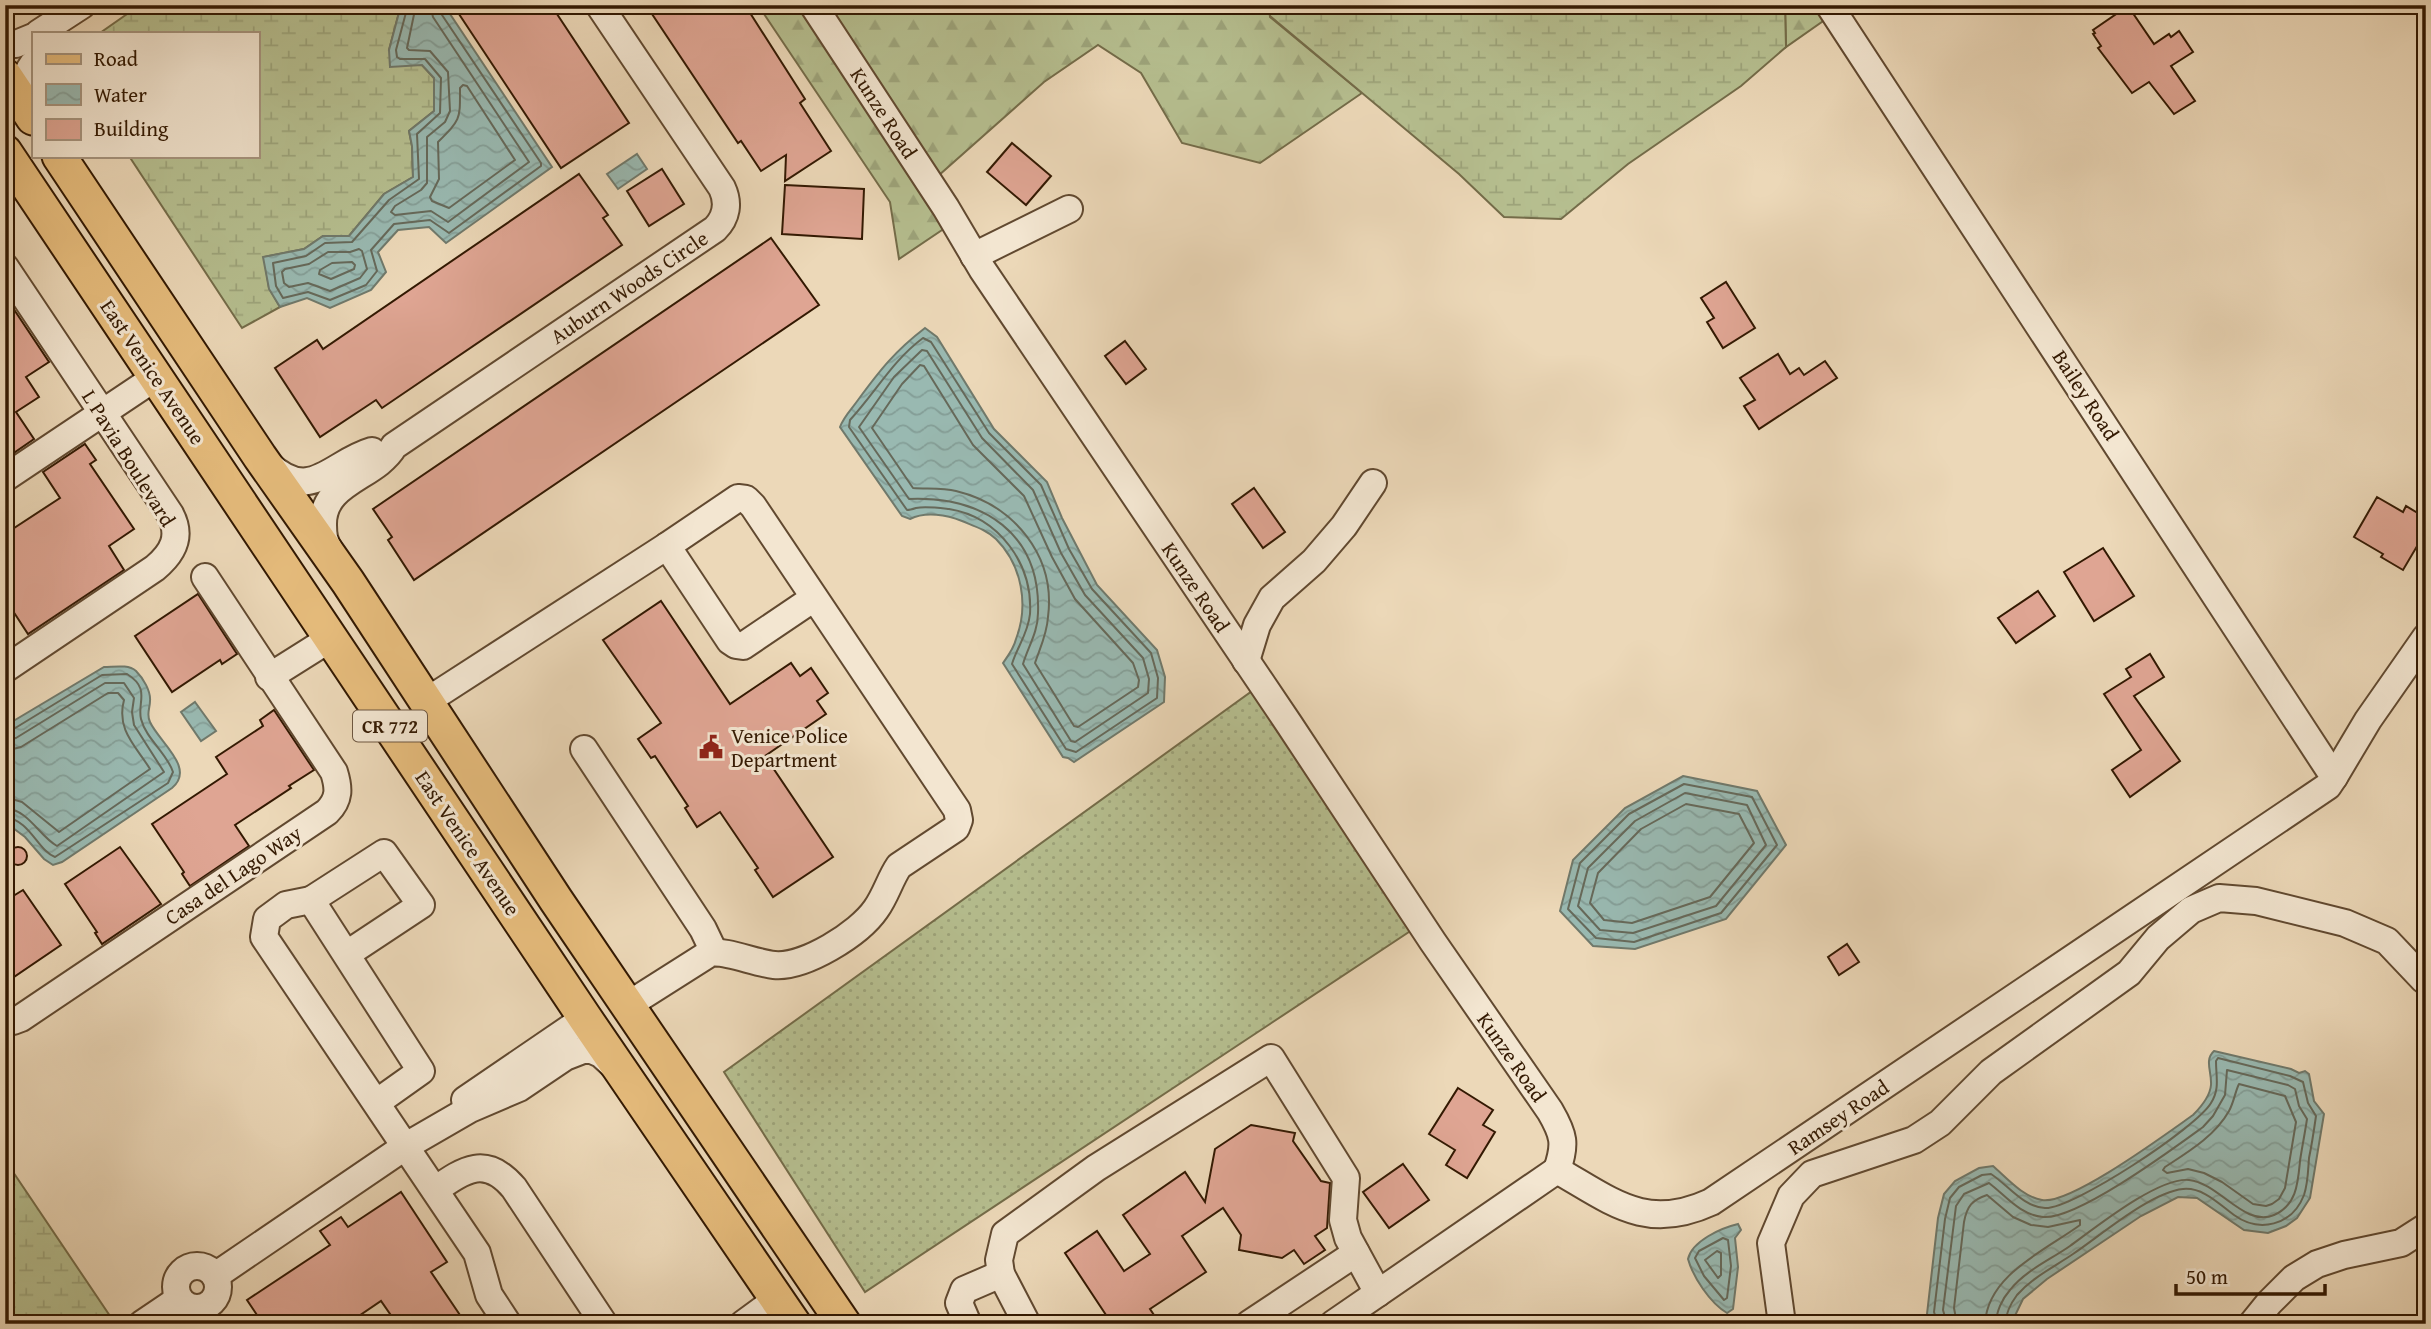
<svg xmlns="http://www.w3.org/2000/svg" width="2431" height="1329" viewBox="0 0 2431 1329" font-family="'Gentium Book Plus',serif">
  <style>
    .grass { fill: url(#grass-dots); stroke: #746c49; stroke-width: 2 }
    .forest { fill: url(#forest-firs); stroke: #746c49; stroke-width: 2 }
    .wetland { fill: url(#wetland-marsh); stroke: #746c49; stroke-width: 2 }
    .water { fill: url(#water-waves); stroke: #70796b; stroke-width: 2 }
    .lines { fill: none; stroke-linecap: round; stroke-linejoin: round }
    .shore { stroke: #66695a; stroke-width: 2 }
    .building { fill: #dfa593; stroke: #331902; stroke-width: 2 }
    .minor-casing { stroke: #614930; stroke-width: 30 }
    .major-casing { stroke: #331902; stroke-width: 37 }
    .minor { stroke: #f3e6d1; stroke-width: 26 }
    .major { stroke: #e6bc7c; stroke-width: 33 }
    .labels { text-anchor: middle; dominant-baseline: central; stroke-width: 6; stroke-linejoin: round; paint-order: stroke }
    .shield { fill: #f3e6d1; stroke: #6d5640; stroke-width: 2 }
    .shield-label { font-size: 19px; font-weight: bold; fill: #331902 }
    .street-label { font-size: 21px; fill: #331902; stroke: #f3e6d1 }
    .poi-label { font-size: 21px; fill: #331902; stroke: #f3e6d1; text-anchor: start }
  </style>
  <defs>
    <pattern id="grass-dots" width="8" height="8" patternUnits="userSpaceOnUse" patternTransform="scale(1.75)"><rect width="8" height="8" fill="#b6bf90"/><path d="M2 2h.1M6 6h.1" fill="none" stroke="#9da47b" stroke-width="1.8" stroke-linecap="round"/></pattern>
    <pattern id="forest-firs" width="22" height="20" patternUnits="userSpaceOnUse" patternTransform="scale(1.75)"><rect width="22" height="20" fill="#b6bf90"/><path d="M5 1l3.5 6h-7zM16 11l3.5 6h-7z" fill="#9da47b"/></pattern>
    <pattern id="wetland-marsh" width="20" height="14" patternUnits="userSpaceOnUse" patternTransform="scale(1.75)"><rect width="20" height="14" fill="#b6bf90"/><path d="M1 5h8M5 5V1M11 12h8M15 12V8" fill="none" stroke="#9da47b"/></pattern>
    <pattern id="water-waves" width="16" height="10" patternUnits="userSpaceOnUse" patternTransform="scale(1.75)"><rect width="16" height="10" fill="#99b9b1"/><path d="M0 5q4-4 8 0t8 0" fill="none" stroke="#849e97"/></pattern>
  </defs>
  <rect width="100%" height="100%" fill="#ecd8b8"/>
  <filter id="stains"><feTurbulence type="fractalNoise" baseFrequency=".00286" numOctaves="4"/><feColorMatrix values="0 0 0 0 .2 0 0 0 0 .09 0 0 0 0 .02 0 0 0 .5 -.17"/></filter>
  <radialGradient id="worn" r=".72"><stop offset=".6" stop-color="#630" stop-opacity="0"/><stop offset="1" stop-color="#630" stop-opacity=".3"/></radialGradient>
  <!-- grass -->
  <path class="grass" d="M1266 681 1430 918 865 1292 724 1072Z"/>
  <!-- forest -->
  <g class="forest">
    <path d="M758 5H1269L1270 17 1362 93 1260 163 1182 143 1141 73 1098 45 1044 82 920 192 945 228 899 259 890 202Z"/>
    <path d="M1785 5H1846L1786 47Z"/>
  </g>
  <!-- wetland -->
  <g class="wetland">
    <path d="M140 5H401L389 50 422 65 434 78V111L409 131 412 146 413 177 384 194 349 236H323L304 249 264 257 269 288 280 307 242 328 129 156H257V33H100Z"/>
    <path d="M1269 5H1785L1786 47 1741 86 1628 164 1561 219 1504 217 1459 174 1270 16Z"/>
    <path d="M5 1160 110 1316 99 1324H17L5 1306Z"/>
  </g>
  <!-- water -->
  <g class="water">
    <path d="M401 5H444L552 167 446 243 429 227 398 230 378 252 386 272 371 290 330 308 307 298 280 307 269 289 263 257 304 249 323 236H349L384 194 413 177 412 146 409 131 434 111V78L422 65 390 67 389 50Z"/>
    <path d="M637 154 647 169 618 189 607 174Z"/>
    <path d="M925 328 937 337 994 429 1047 482 1062 518 1097 585 1157 650 1165 677 1164 702 1074 762 1068 758 1063 757 1003 663C1008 656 1014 648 1016 639 1029 605 1022 565 996 539 987 530 974 526 962 521 947 515 926 511 910 519L902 516 840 427C844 416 851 410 858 400 880 370 895 351 925 328Z"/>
    <path d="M104 667C114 667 128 664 136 671 143 678 151 691 150 701 150 709 146 714 150 722 159 742 196 768 172 788L62 862 53 865 44 859 25 837 5 822V726Z"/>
    <path d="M195 702 216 731 201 741 181 712Z"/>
    <path d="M1683 776 1757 791 1786 845 1726 919 1635 949 1593 946 1560 911 1573 860 1625 808Z"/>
    <path d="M2214 1051 2291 1069 2299 1073 2305 1071 2309 1074 2314 1101 2324 1114 2310 1198 2297 1218 2286 1226 2268 1233 2244 1230 2197 1198 2178 1197 2141 1216 2047 1279 2023 1299 2011 1324H1932L1927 1314 1938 1218 1944 1194 1955 1181 1979 1168 1993 1166C2007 1178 2023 1197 2042 1200 2070 1205 2166 1134 2193 1115 2201 1107 2210 1097 2211 1085 2212 1072 2204 1060 2214 1051Z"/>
    <path d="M1738 1224 1741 1230 1735 1238 1738 1267 1733 1309 1727 1313C1710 1303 1693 1277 1688 1259 1692 1241 1721 1228 1738 1224Z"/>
  </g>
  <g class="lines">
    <!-- shore -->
    <g class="shore">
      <path d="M408 5 396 50 397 57 400 59H425L441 78 440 113 417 134 419 179 389 200 352 242 325 243 306 256 273 263 276 286 283 298 308 292 330 300 366 285 377 271 371 250 394 224 430 220 449 233 541 166V163L440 12 439 5"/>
      <path d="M416 5 407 48 409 50 430 51 448 72 450 111 445 122 427 137V183L421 190 395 206 391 212 395 215 431 211 448 222 529 162 433 17 430 5"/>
      <path d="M463 85 467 86 515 160 449 208 432 201 430 197 439 179 438 142C461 119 460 120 460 88Z"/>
      <path d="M359 249 362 251 367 269 360 278 330 291 308 283 289 287 284 283 282 272 285 269 309 264 328 252H350Z"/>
      <path d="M352 262 355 265 354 269 331 279 319 274 320 270 332 263Z"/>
      <path d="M923 338 931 342 989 433 1041 485 1069 549 1092 589 1151 653 1158 678 1157 698 1076 752 1066 749 1012 664C1017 647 1028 634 1030 614 1033 564 999 517 949 509 940 508 925 506 916 508 913 509 910 510 907 510L849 427 850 420C876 392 892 361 923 338Z"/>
      <path d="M922 350 927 351 982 438 1033 490 1061 553 1085 595 1143 658 1149 679 1148 693 1075 742 1071 741 1023 664C1028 647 1038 632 1038 613 1041 533 983 496 909 499L859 427 894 377Z"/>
      <path d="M920 365 924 366 973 445 1024 496 1052 557 1075 599 1133 663 1139 680 1138 687 1078 727 1074 726 1035 663C1040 648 1047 634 1048 617 1056 556 1014 505 956 491 943 488 927 489 913 488L872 428 902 384Z"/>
      <path d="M5 731 12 730 102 675 127 674C151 689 137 702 141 719 146 739 167 753 173 772L168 783 55 857C38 851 30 820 5 817"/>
      <path d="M5 740 16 738 105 683H124L134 698 132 712 134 725 164 772 57 846C39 836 29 810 5 808"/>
      <path d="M5 751 21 747 108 693H118L124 700C116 730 136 746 150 769L59 832 22 802 5 797"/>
      <path d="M1684 784 1752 797 1777 845 1721 913 1634 942 1596 938 1568 909 1580 863 1629 814Z"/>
      <path d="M1685 793 1747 805 1766 845 1716 906 1633 933 1600 930 1578 906 1588 868 1635 821Z"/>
      <path d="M1686 804 1739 814 1754 843 1710 897 1632 923 1604 920 1590 903 1598 873 1641 829Z"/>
      <path d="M2239 1084 2285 1096 2296 1122 2285 1188 2279 1199 2272 1204 2266 1206 2253 1204 2222 1182 2204 1173 2188 1169 2167 1173 2163 1170 2165 1167C2188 1152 2215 1136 2229 1111 2234 1102 2235 1092 2239 1084Z"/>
      <path d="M1723 1238 1728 1240 1731 1266 1727 1298 1724 1300 1704 1276 1695 1258 1699 1251Z"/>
      <path d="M1717 1251 1721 1253V1275L1718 1278 1705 1260Z"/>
      <path d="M1938 1324 1934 1312 1945 1219 1950 1198 1959 1187 1982 1175 1991 1174C2008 1185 2023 1207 2045 1208 2073 1209 2196 1128 2211 1103 2220 1089 2216 1077 2216 1061L2218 1058 2290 1076 2303 1082 2308 1103 2316 1116C2314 1130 2312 1144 2309 1158 2308 1171 2308 1183 2304 1195 2292 1226 2259 1233 2234 1215 2219 1204 2203 1187 2183 1189 2151 1192 2100 1236 2073 1254 2054 1267 2033 1277 2017 1295 2011 1303 2006 1313 2005 1324"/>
      <path d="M1947 1324 1943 1310 1956 1206 1964 1194 1989 1183C2006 1196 2020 1215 2043 1217 2077 1220 2174 1148 2203 1127L2213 1116 2225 1095 2227 1070 2288 1085 2295 1089 2299 1106 2307 1119C2305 1133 2302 1147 2300 1161 2298 1182 2297 1205 2274 1215 2245 1228 2219 1183 2189 1180 2158 1177 2095 1228 2070 1246 2050 1260 2026 1270 2010 1290 2002 1299 1996 1312 1996 1324"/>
      <path d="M1957 1324 1954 1308 1964 1222C1967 1206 1972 1200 1987 1195L2013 1217 2031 1225 2048 1227 2080 1220V1225C2046 1250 1987 1275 1985 1324"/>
    </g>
  </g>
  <!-- building -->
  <g class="building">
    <path d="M453 5H551L629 123 561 168Z"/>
    <path d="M646 5H745L805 99 800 103 831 151 785 181 786 155 761 171 741 141 738 143Z"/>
    <path d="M2128 6 2154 44 2169 34 2171 37 2179 31 2193 52 2171 66 2195 101 2174 114 2149 82 2132 93 2098 48 2101 46 2093 34 2095 33 2093 30Z"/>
    <path d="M1012 143 1051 176 1026 205 987 172Z"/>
    <path d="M662 169 684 204 649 226 627 191Z"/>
    <path d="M579 174 608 215 603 218 622 245 382 408 376 400 320 437 275 368 317 340 323 349Z"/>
    <path d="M785 185 864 189 862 239 782 234Z"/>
    <path d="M771 238 819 305 414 580 388 540 392 537 373 509Z"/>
    <path d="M1726 282 1755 328 1723 348 1707 322 1714 318 1701 298Z"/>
    <path d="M5 296 49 362 26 377 39 397 16 412 34 439 5 459Z"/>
    <path d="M1125 341 1146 369 1126 384 1105 356Z"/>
    <path d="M1778 354 1790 374 1799 368 1804 375 1825 361 1837 378 1759 429 1744 406 1755 400 1740 378Z"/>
    <path d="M85 444 96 460 90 464 134 529 109 546 124 570 28 634 13 611 5 616V534L60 498 43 472Z"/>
    <path d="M1254 488 1285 532 1263 548 1232 504Z"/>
    <path d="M2377 497 2403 512 2406 506 2426 518V531L2403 570 2381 557 2383 554 2354 537Z"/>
    <path d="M2103 548 2134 596 2094 621 2064 572Z"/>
    <path d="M2038 591 2055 616 2016 643 1998 618Z"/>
    <path d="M198 594 237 654 222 664 220 660 172 692 135 636Z"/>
    <path d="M661 601 730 704 791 663 800 676 811 668 828 693 817 701 826 714 765 756 833 857 773 897 755 870 758 868 720 812 697 827 685 808 688 806 655 756 651 758 638 739 661 723 603 640Z"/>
    <path d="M2150 654 2164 677 2134 696 2180 761 2130 797 2112 770 2141 750 2104 694 2131 677 2126 669Z"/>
    <path d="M274 710 314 770 289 786 291 788 235 825 249 846 190 886 182 874 184 872 152 824 227 774 216 757 263 726 260 720Z"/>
    <path d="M120 847 161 904 102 944 95 933 97 932 65 884Z"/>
    <circle cx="18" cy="856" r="9"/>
    <path d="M23 890 61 945 5 983V901Z"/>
    <path d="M1847 944 1859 962 1839 975 1828 957Z"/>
    <path d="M1458 1088 1493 1110 1483 1125 1495 1132 1467 1178 1446 1165 1455 1150 1429 1134Z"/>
    <path d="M1251 1125 1295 1133 1293 1141 1321 1181 1330 1183 1327 1228 1315 1236 1325 1250 1304 1264 1294 1250 1282 1258 1239 1250 1241 1235 1223 1208 1182 1236 1206 1272 1150 1309 1160 1324H1112L1065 1253 1097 1231 1124 1271 1150 1254 1123 1215 1185 1172 1205 1202 1215 1149Z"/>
    <path d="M1403 1164 1429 1200 1389 1228 1363 1192Z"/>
    <path d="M401 1192 447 1262 431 1272 466 1324H397L381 1301 347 1324H263L247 1300 330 1245 320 1231 341 1217 348 1227Z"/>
  </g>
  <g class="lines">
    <!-- minor casing -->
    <g class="minor-casing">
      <g id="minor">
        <path d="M813 5 946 208 982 269 1289 724 1433 942 1550 1111C1564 1135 1566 1144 1557 1170"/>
        <path d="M39 33 82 5"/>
        <path d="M5 44H16L33 37"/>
        <path d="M28 110C22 93 22 79 33 64"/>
        <path d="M974 256 1069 209"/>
        <path d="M5 267 170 514C182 536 173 553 155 568L5 669"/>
        <path d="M269 465C311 504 331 463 372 451"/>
        <path d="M5 478 156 377"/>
        <path d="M330 551C324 542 323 535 323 525 322 481 376 478 394 446L715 229C727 217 729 203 722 188L599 5"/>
        <path d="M1246 661 1257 625 1272 598 1314 561 1344 526 1373 483"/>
        <path d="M269 677 331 638"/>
        <path d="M427 701 667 546"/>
        <path d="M584 749 703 929 714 952"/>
        <path d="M2334 777 2368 720 2426 637"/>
        <path d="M311 900 384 853 421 905 347 954"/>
        <path d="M628 1005 710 953C725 950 755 963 774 965 804 968 859 934 876 909 886 895 890 879 899 866L956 828 959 820 957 810 753 506 746 499 738 498 667 546 730 641 736 645 743 646 814 598"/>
        <path d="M5 1020 13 1021 21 1018 327 812C340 799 339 788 334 772L205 577"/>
        <path d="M465 1100 585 1018"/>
        <path d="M376 1103 421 1071 311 900 286 905 267 919 264 937 477 1253 489 1295 508 1324"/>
        <path d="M1557 1170C1613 1202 1646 1232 1711 1202L2328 786 2334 777 1829 5"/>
        <path d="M435 1190C465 1169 486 1155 514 1188L604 1324"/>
        <circle cx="197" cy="1287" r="21"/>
        <path d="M215 1276 406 1146 470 1109 519 1088 565 1057 583 1050H592L601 1054 616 1068"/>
        <path d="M142 1324 179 1299"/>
        <path d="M743 1324 777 1299"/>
        <path d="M968 1324 959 1303 964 1290 1001 1274"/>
        <path d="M1027 1324 1001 1274 999 1260 1005 1234 1096 1168 1271 1058 1346 1178 1343 1220 1348 1238 1378 1293"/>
        <path d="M1249 1324 1356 1253"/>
        <path d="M1333 1324 1557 1170"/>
        <path d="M1782 1324 1771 1243 1791 1196 1812 1174 1914 1140 1940 1123 1991 1072 2129 973 2158 938 2191 910 2219 898 2256 901 2345 923 2387 941 2424 980 2426 979"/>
        <path d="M2252 1324 2269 1303 2294 1278 2317 1264 2344 1255 2401 1243 2426 1227"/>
      </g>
    </g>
    <!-- major casing -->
    <g class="major-casing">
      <g id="major">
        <path d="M5 76 33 118"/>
        <path d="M5 152 585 1018 794 1324"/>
        <path d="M59 156 260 457 348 582 556 900 844 1324"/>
      </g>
    </g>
    <!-- minor -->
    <use href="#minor" class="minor"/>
    <!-- major -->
    <use href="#major" class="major"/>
  </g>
  <!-- icons -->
  <defs>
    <g id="civic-bare" transform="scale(1.89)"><path d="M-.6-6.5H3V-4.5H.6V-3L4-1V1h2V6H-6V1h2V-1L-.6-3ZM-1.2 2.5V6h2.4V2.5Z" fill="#8f2418" stroke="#f3e6d1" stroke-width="2.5" paint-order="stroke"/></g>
  </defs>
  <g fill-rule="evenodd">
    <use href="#civic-bare" x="711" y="747"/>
  </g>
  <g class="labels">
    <!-- shield labels -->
    <rect class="shield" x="353" y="710.5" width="74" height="31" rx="5"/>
    <g class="shield-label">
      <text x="390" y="726">CR 772</text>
    </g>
    <!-- street labels -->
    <g class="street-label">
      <text transform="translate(884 113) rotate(57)">Kunze Road</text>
      <text transform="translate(629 287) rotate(-34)">Auburn Woods Circle</text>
      <text transform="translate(153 372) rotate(56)">East Venice Avenue</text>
      <text transform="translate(2086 395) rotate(57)">Bailey Road</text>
      <text transform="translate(129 458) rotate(58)">L Pavia Boulevard</text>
      <text transform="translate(1196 587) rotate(56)">Kunze Road</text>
      <text transform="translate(468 843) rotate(56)">East Venice Avenue</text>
      <text transform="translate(233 875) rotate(-34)">Casa del Lago Way</text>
      <text transform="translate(1512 1057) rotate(55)">Kunze Road</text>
      <text transform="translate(1838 1117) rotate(-34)">Ramsey Road</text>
    </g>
    <!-- poi labels -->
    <g class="poi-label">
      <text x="731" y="735">Venice Police<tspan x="731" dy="24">Department</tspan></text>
    </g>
  </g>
  <!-- margin -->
  <rect width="2431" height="1329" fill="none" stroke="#ecd8b8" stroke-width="28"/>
  <rect x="7" y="7" width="2417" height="1315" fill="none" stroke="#331902" stroke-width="3.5"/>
  <rect x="14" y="14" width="2403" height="1301" fill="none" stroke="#331902" stroke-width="2"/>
  <!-- legend -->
  <rect x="32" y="32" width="228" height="126" fill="#f3e6d1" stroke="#a6947e" stroke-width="2"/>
  <rect x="46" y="54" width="35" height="10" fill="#e6bc7c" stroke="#a6947e" stroke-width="2"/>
  <text x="94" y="66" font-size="21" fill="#331902">Road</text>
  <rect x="46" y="84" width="35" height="21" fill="url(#water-waves)" stroke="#a6947e" stroke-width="2"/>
  <text x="94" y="102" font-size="21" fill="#331902">Water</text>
  <rect x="46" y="119" width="35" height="21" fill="#dfa593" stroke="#a6947e" stroke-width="2"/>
  <text x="94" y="136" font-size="21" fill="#331902">Building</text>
  <!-- scale -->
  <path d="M2176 1284v10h149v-10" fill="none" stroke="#331902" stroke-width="3.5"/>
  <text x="2186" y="1284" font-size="21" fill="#331902" stroke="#f3e6d1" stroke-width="5" paint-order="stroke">50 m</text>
  <rect width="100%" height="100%" filter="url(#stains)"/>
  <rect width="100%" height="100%" fill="url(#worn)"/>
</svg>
